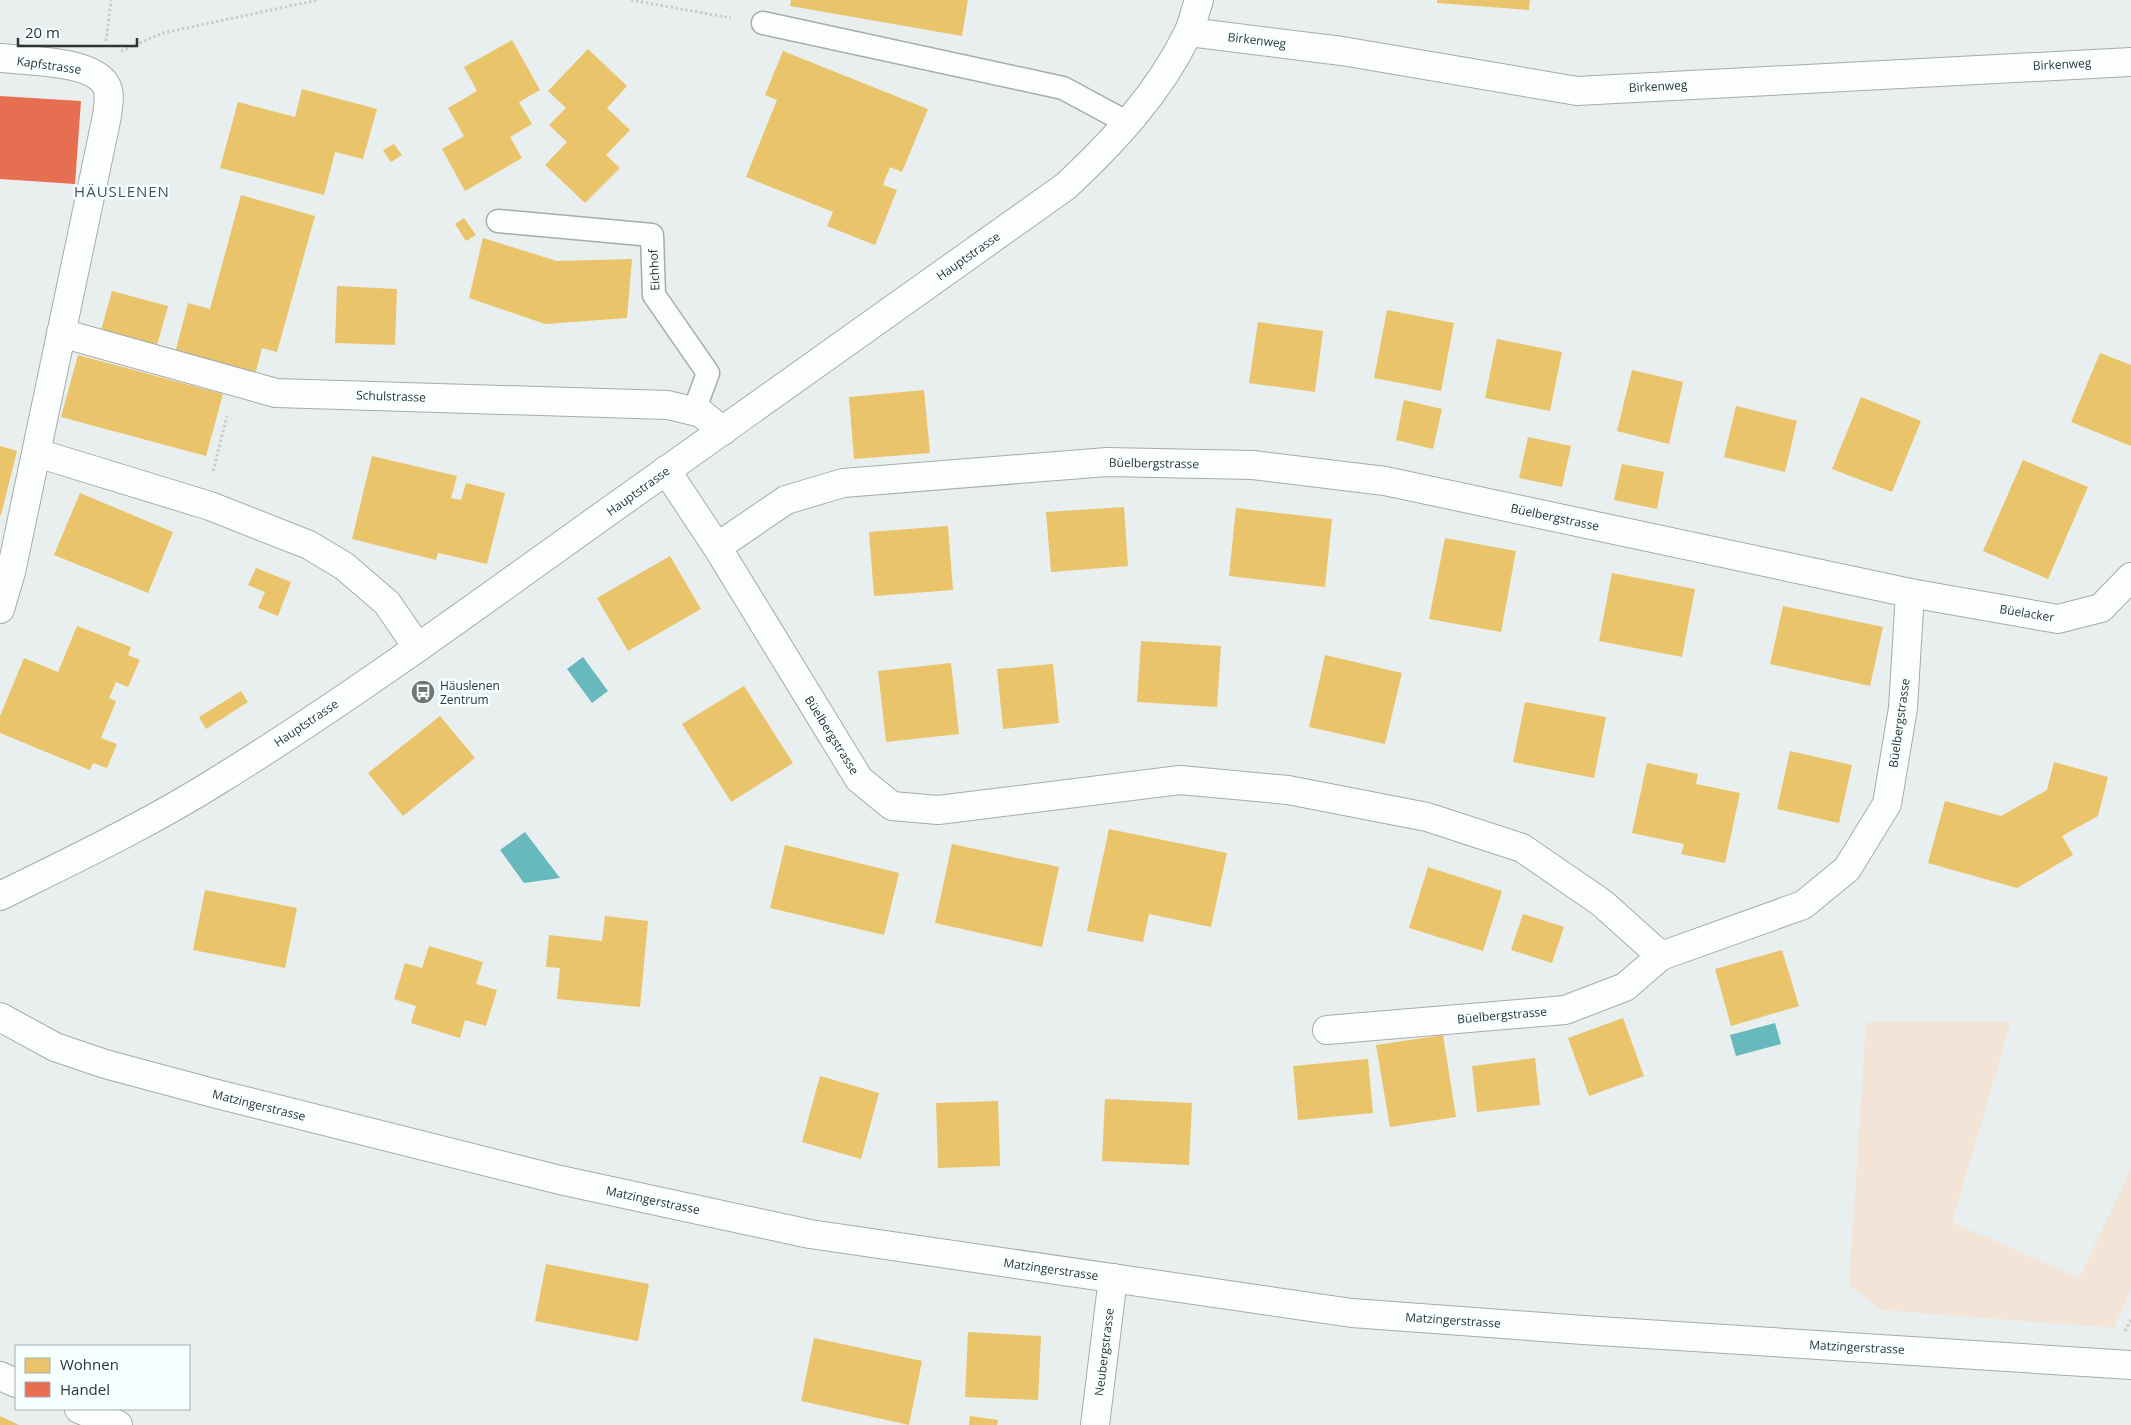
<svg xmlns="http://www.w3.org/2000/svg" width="2131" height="1425" viewBox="0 0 2131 1425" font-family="'Open Sans',sans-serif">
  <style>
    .green { fill: #f2e4d7 }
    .water { fill: #68b9be }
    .homes { fill: #e9c46a }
    .shops { fill: #e76f51 }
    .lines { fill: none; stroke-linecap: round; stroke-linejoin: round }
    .lane-casing { stroke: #a6abab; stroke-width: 25 }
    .street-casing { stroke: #a6abab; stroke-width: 30 }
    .secondary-casing { stroke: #a6abab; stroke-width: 30 }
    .path { stroke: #cbcdcd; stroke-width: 3; stroke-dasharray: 2.5 2.5; stroke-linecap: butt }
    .lane { stroke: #fcfdfd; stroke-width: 22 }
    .street { stroke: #fcfdfd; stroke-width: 28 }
    .secondary { stroke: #fcfdfd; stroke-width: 28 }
    .labels { text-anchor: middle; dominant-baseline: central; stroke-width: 5; stroke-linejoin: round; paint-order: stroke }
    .street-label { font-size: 12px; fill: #2f3434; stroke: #f5ffff }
    .poi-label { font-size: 12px; fill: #2f3434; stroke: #f5ffff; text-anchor: start }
    .quarter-label { font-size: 15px; letter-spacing: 1px; fill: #495353; stroke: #f5ffff }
  </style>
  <rect width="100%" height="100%" fill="#e9efef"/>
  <!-- green -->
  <path class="green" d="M1866 1022H2011L1952 1222 2079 1278 2131 1169V1289L2114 1328 1881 1310 1849 1285Z"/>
  <!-- water -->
  <g class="water">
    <path d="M583 657 608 691 592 703 567 669Z"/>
    <path d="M525 832 560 878 524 883 500 850Z"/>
    <path d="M1775 1023 1781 1044 1736 1056 1730 1035Z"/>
  </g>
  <!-- homes -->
  <g class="homes">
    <path d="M791 0H968L962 36 790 6Z"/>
    <path d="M1437 0H1530L1529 10 1437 3Z"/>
    <path d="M512 40 540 90 519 102 532 124 510 137 522 158 465 191 442 149 464 136 448 108 477 91 464 67Z"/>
    <path d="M588 49 627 86 607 108 630 130 606 155 620 168 585 203 545 165 567 142 549 125 566 108 548 91Z"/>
    <path d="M783 51 928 109 902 172 890 167 883 185 897 190 875 245 827 226 833 212 746 177 777 100 765 95Z"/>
    <path d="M302 89 377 109 363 159 335 152 324 195 220 168 238 102 295 117Z"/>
    <path d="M394 144 402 155 391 162 383 150Z"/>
    <path d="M241 195 315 216 277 352 262 348 255 375 175 353 188 303 210 309Z"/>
    <path d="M464 218 476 235 466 241 455 224Z"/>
    <path d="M483 238 557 261 632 259 627 318 545 324 469 298Z"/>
    <path d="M337 286 397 289 395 345 335 343Z"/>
    <path d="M112 291 168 306 156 349 100 334Z"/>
    <path d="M1387 310 1454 323 1441 391 1374 378Z"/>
    <path d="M1258 322 1323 331 1315 392 1249 383Z"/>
    <path d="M1497 339 1562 352 1550 411 1485 398Z"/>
    <path d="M2100 353 2131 365V446L2071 422Z"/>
    <path d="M78 355 223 394 206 456 61 417Z"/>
    <path d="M1632 370 1683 382 1669 444 1617 431Z"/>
    <path d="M924 390 930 453 854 459 849 397Z"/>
    <path d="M1861 397 1921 421 1892 492 1832 469Z"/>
    <path d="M1404 400 1442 409 1433 449 1396 440Z"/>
    <path d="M1736 406 1797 421 1785 472 1724 457Z"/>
    <path d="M1528 437 1571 446 1562 487 1519 478Z"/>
    <path d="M0 446 17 451 1 515H0Z"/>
    <path d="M372 456 457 476 451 498 461 500 466 483 505 493 487 564 438 553 436 560 352 539Z"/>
    <path d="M2023 460 2088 487 2048 579 1983 551Z"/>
    <path d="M1622 464 1664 472 1657 509 1614 500Z"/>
    <path d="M80 493 173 532 148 593 54 555Z"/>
    <path d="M1124 507 1128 566 1051 572 1046 512Z"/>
    <path d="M1236 508 1332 519 1325 587 1229 576Z"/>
    <path d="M948 526 953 590 874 596 869 532Z"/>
    <path d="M1445 538 1516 551 1501 632 1429 619Z"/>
    <path d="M670 556 701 609 628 651 597 598Z"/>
    <path d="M256 568 291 582 278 616 258 608 265 592 248 585Z"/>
    <path d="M1612 573 1695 589 1682 657 1599 641Z"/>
    <path d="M1783 606 1883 627 1870 686 1770 664Z"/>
    <path d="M77 626 131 647 128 655 140 660 128 687 116 682 109 698 116 701 101 738 117 744 107 768 93 763 90 770 0 733V716L24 658 58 672Z"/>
    <path d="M1141 641 1221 646 1217 707 1137 702Z"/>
    <path d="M1325 655 1402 673 1385 744 1309 727Z"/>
    <path d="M951 663 959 734 886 742 878 671Z"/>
    <path d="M1053 664 1059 723 1003 729 997 669Z"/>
    <path d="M744 686 793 763 731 802 682 724Z"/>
    <path d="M241 691 248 702 206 729 199 717Z"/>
    <path d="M1525 702 1606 717 1594 778 1513 762Z"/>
    <path d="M440 716 475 758 403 816 368 773Z"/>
    <path d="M1790 751 1852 765 1839 823 1777 809Z"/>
    <path d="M2054 762 2108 777 2098 816 2062 836 2073 855 2017 888 1928 863 1945 801 2001 816 2047 790Z"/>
    <path d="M1647 763 1698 774 1696 784 1740 793 1725 863 1681 854 1684 844 1632 833Z"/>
    <path d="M1109 829 1227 853 1211 927 1149 914 1143 942 1087 931Z"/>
    <path d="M952 844 1059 867 1042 947 935 923Z"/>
    <path d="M785 845 899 873 884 935 770 908Z"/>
    <path d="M1428 867 1502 891 1483 951 1409 928Z"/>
    <path d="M205 890 297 908 285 968 193 950Z"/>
    <path d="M1523 914 1564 927 1552 963 1511 950Z"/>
    <path d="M605 916 648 921 640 1007 557 999 560 968 546 967 549 935 602 941Z"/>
    <path d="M429 946 483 962 476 984 497 990 486 1026 465 1020 460 1038 411 1023 416 1006 394 999 405 963 422 968Z"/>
    <path d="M1782 950 1799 1006 1731 1026 1715 969Z"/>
    <path d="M1623 1018 1644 1076 1589 1096 1568 1038Z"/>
    <path d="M1443 1035 1456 1117 1390 1127 1376 1045Z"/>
    <path d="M1535 1058 1540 1105 1477 1112 1472 1066Z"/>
    <path d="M1368 1059 1373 1113 1298 1120 1293 1066Z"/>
    <path d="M820 1076 879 1093 861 1159 802 1142Z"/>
    <path d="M1105 1099 1192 1103 1189 1165 1102 1161Z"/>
    <path d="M998 1101 1000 1166 938 1168 936 1103Z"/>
    <path d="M546 1264 649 1284 638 1341 535 1321Z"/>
    <path d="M968 1332 1041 1336 1038 1400 965 1397Z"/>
    <path d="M814 1338 922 1361 909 1425 801 1401Z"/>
    <path d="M0 1416 19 1425H0Z"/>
    <path d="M970 1416 998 1420 997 1425H969Z"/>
  </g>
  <!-- shops -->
  <path class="shops" d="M0 96 81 101 75 184 0 179Z"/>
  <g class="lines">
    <!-- lane casing -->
    <g class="lane-casing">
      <g id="lane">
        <path d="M763 23 1063 88 1128 123"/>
        <path d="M498 221 652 235 654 295 708 373 694 411"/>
      </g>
    </g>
    <!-- street casing -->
    <g class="street-casing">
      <g id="street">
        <path d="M1189 32 1342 51 1577 91 2131 62"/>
        <path d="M0 58C26 61 92 60 106 85 111 94 108 106 107 116L11 572 0 609"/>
        <path d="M61 333 276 393 668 405 701 413 723 431"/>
        <path d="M37 453 210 506 309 545 344 566 387 603 418 648"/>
        <path d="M666 470 717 547 859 779 892 806 938 810 1180 780 1288 790 1427 817 1522 848 1602 903 1661 956 1803 905 1847 869 1887 804 1903 708 1910 593 1385 481 1253 465 1107 462 843 483 786 500 717 547"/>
        <path d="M1910 593 2058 619 2101 608 2131 577"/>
        <path d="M1327 1030 1565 1010 1625 987 1661 956"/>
        <path d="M0 1376 16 1383"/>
        <path d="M79 1409 118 1425"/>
        <path d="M1095 1425 1113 1278"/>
      </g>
    </g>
    <!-- secondary casing -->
    <g class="secondary-casing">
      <g id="secondary">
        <path d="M0 896C75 859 151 823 222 778 375 683 519 574 667 470 800 375 933 281 1066 186 1114 141 1159 93 1188 33 1193 23 1195 11 1199 0"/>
        <path d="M0 1017 55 1047 105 1064 213 1093 560 1180 810 1234 1352 1313 1583 1330 2131 1365"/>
      </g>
    </g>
    <!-- path -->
    <g class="path">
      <path d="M631 0 731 18"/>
      <path d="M106 41 111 0"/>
      <path d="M121 51 163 33 318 0"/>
      <path d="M213 471 227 416"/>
      <path d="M2125 1331 2131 1320"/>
    </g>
    <!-- lane -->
    <use href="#lane" class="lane"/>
    <!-- street -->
    <use href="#street" class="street"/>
    <!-- secondary -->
    <use href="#secondary" class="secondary"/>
  </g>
  <!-- icons -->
  <defs>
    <g id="bus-disc" transform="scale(1.25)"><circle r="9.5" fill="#707575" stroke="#f5ffff"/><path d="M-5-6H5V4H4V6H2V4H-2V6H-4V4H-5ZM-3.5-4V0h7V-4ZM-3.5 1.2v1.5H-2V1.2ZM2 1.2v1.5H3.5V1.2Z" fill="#fff"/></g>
  </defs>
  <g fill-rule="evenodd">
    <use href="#bus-disc" x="423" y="692"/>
  </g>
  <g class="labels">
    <!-- street labels -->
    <g class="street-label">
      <text transform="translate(1257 40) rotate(7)">Birkenweg</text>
      <text transform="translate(2062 64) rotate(-3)">Birkenweg</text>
      <text transform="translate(49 65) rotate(8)">Kapfstrasse</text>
      <text transform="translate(1658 86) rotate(-3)">Birkenweg</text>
      <text transform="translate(968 256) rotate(-35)">Hauptstrasse</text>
      <text transform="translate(654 270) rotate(-93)">Eichhof</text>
      <text transform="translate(391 396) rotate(2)">Schulstrasse</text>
      <text transform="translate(1154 463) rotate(1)">Büelbergstrasse</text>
      <text transform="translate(638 491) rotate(-36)">Hauptstrasse</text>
      <text transform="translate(1555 517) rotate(12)">Büelbergstrasse</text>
      <text transform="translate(2027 613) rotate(9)">Büelacker</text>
      <text transform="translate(306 723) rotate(-34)">Hauptstrasse</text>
      <text transform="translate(1899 723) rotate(-82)">Büelbergstrasse</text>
      <text transform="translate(832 735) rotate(58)">Büelbergstrasse</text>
      <text transform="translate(1502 1015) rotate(-5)">Büelbergstrasse</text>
      <text transform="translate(259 1105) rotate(14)">Matzingerstrasse</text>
      <text transform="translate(653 1200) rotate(12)">Matzingerstrasse</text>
      <text transform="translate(1051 1269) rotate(8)">Matzingerstrasse</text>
      <text transform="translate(1453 1320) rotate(4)">Matzingerstrasse</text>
      <text transform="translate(1857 1347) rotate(3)">Matzingerstrasse</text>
      <text transform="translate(1104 1352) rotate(-83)">Neubergstrasse</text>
    </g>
    <!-- poi labels -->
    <g class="poi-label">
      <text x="440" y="685">Häuslenen<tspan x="440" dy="14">Zentrum</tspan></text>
    </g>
    <!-- quarter labels -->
    <g class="quarter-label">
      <text x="122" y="191">HÄUSLENEN</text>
    </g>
  </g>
  <!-- legend -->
  <rect x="15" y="1345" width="175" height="65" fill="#f5ffff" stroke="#a6aeae"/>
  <rect x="25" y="1358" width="25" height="15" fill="#e9c46a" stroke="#a6aeae"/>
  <text x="60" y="1370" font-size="15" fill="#2f3434">Wohnen</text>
  <rect x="25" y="1382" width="25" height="15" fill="#e76f51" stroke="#a6aeae"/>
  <text x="60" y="1395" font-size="15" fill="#2f3434">Handel</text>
  <!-- scale -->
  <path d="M18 38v8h119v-8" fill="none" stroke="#2f3434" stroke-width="2.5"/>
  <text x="25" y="38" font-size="15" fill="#2f3434" stroke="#f5ffff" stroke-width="4" paint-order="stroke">20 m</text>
</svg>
